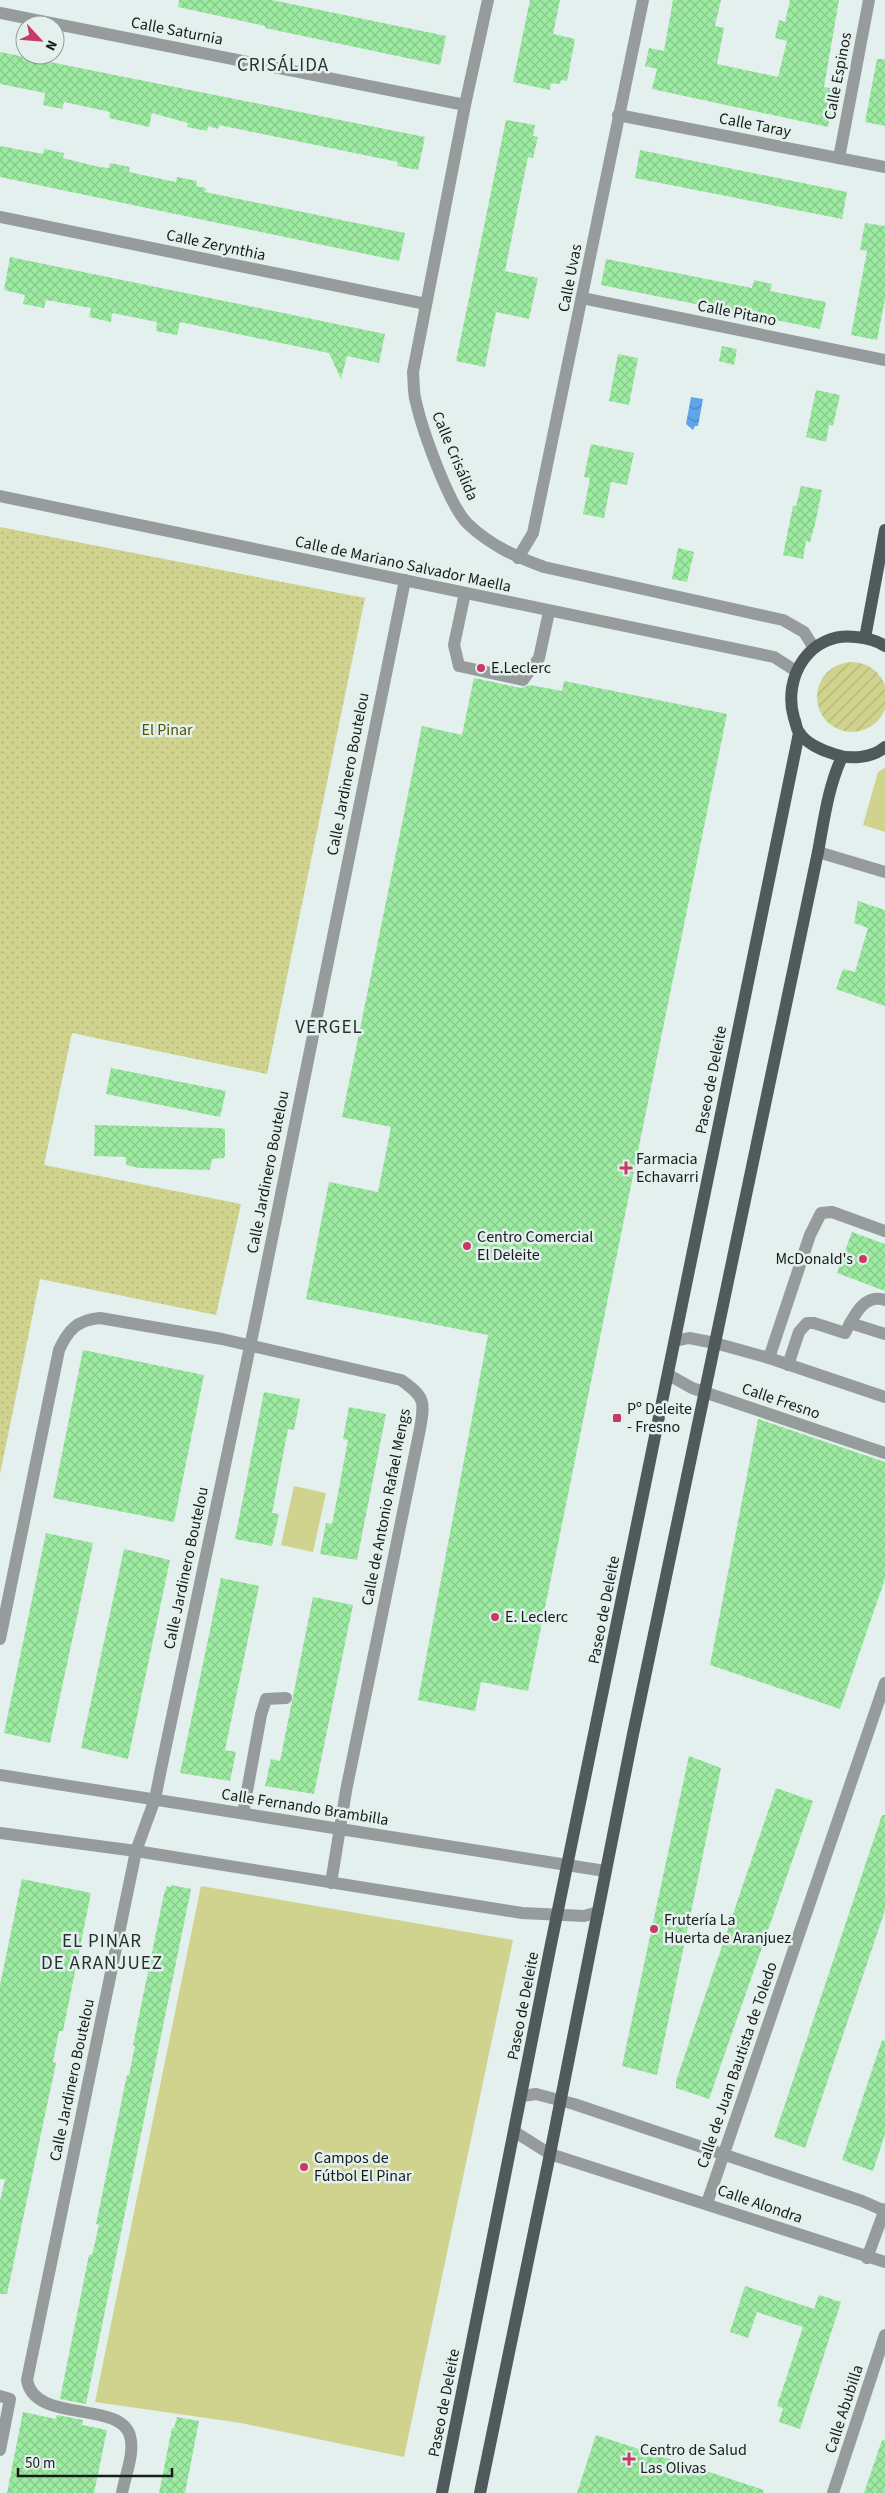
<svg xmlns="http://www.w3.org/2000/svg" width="885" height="2493" viewBox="0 0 885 2493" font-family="'Source Sans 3',sans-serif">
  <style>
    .grass { fill: url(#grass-dots) }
    .garden { fill: url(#garden-furrows) }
    .pitch { fill: #cfd38d }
    .water { fill: url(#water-waves) }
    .building { fill: url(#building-cross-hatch) }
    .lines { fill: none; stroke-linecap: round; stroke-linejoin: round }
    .minor { stroke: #969b9c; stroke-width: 12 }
    .major { stroke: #50595b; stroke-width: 12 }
    .poi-dot { fill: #c83a64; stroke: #e3f0ed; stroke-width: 2 }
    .labels { text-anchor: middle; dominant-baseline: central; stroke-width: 5; stroke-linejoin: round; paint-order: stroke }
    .street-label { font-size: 16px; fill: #181c1b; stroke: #e3f0ed }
    .poi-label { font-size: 16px; fill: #181c1b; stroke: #e3f0ed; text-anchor: start }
    .park-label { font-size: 16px; fill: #535504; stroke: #e3f0ed }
    .quarter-label { font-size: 19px; letter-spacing: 1px; fill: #27312f; stroke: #e3f0ed }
  </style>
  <defs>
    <pattern id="grass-dots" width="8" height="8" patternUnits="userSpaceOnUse" patternTransform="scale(1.25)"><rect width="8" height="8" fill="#cfd38d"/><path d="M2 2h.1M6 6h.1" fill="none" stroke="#b1b579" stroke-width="1.8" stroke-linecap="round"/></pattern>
    <pattern id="garden-furrows" width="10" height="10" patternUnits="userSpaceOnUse" patternTransform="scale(1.25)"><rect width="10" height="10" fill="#cfd38d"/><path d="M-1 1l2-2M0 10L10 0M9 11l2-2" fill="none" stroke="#b1b579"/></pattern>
    <pattern id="water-waves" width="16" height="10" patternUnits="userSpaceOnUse" patternTransform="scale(1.25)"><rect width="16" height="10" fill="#5ea5eb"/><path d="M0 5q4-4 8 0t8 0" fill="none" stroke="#4d86be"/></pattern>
    <pattern id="building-cross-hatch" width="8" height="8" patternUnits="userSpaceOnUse" patternTransform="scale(1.25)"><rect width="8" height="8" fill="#9deba2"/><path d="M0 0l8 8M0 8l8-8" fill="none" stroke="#86c98b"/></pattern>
  </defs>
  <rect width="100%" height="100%" fill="#e3f0ed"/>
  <!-- grass -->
  <path class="grass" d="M0 527 365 598 267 1074 72 1033 44 1165 241 1204 216 1315 40 1279 0 1474Z"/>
  <!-- garden -->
  <circle class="garden" cx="852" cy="697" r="35"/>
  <!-- pitch -->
  <g class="pitch">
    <path d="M885 768V832L863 825 878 772Z"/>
    <path d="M294 1486 326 1493 313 1552 281 1545Z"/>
    <path d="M201 1886 513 1940 404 2457 241 2423 95 2402Z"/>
  </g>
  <!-- water -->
  <path class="water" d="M691 397 703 399 698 426H695L693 430 686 424Z"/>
  <!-- building -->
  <g class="building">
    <path d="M179 0H272L446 36 440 65 265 28V26L178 7Z"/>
    <path d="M530 0H560L553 34 575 39 567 81 561 80 560 84 551 83 550 90 513 82Z"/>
    <path d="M673 0H721L715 26 724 28 717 64 778 77 787 41 775 38 779 20 785 22 790 0H839L824 87 835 89 828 127 652 89 657 69 645 66 649 48 664 51Z"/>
    <path d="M0 52 425 137 418 170 397 166 398 162 219 125 218 129 208 126 207 131 187 127 188 123 152 113 149 127 109 118 110 112 64 102 62 109 43 105 45 93 0 84Z"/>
    <path d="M877 59H885V126L865 122Z"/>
    <path d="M506 120 535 125 533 136 538 137 533 158 528 157 505 271 538 278 529 319 496 312 485 367 456 361Z"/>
    <path d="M0 146 43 154 44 149 64 153 63 158 99 167 109 168 110 163 130 167 129 172 166 180 176 182 177 177 197 181 196 186 206 188 205 192 405 233 399 261 0 177Z"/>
    <path d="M640 150 847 192 842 219 635 178Z"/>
    <path d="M865 223 885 226V299L877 340 851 335 867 251 860 250Z"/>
    <path d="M10 257 385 334 379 363 347 356 341 379 329 353 180 322 177 335 156 331 157 322 112 313 111 322 89 317 91 308 46 300 44 308 23 304 25 295 4 290Z"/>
    <path d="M606 259 752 288 754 280 772 284 770 291 826 302 820 329 601 285Z"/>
    <path d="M722 346 737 349 734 365 719 361Z"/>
    <path d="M618 354 638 358 629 405 609 401Z"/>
    <path d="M816 390 840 395 833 426 829 425 826 442 806 437Z"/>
    <path d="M591 444 634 453 627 485 611 482 604 518 583 514 590 478 584 477Z"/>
    <path d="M801 486 822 490 815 524 810 542 806 541 803 559 783 555 793 506H796Z"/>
    <path d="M678 548 694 552 687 582 672 579Z"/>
    <path d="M474 678 521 688 530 685 562 691 564 681 727 714 528 1691 481 1682 475 1711 418 1700 488 1335 306 1299 329 1182 378 1192 391 1127 342 1117 422 726 462 735Z"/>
    <path d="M858 901 885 910V1006L836 989 843 969 855 972 868 928 854 923Z"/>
    <path d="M111 1068 226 1091 220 1117 106 1094Z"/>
    <path d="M95 1125 218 1128 225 1129V1155L224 1158 212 1159 210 1170 139 1168 126 1165V1157L94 1156Z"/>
    <path d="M852 1232 885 1244V1291L837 1273Z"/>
    <path d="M83 1350 204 1375 174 1522 53 1498Z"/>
    <path d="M264 1392 300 1399 294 1430 288 1429 272 1513 279 1514 272 1546 235 1539Z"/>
    <path d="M349 1407 386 1414 357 1560 320 1554 326 1523 332 1524 340 1483 348 1440 343 1439Z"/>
    <path d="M758 1419 885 1462V1579L840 1709 710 1665Z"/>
    <path d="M46 1533 93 1543 50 1743 4 1733Z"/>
    <path d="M124 1549 170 1560 128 1759 81 1748Z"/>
    <path d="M221 1578 259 1586 225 1750 236 1752 230 1781 180 1773Z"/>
    <path d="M313 1597 353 1605 314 1794 265 1786 271 1759 280 1761Z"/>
    <path d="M689 1756 721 1768 657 2075 622 2066Z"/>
    <path d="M776 1788 813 1801 709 2099 676 2088V2081Z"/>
    <path d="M882 1815H885V1910L805 2148 774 2137Z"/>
    <path d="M22 1879 91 1893 63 2031H59L53 2062 56 2063 7 2294H0V2201L5 2179H0V1985Z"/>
    <path d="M171 1885 191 1889 86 2404 60 2399 89 2255H92L99 2225 96 2224 127 2075H129L135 2046 133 2045 164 1894 167 1886 171 1887Z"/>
    <path d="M882 2040 885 2041V2134L873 2171 842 2160Z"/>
    <path d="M745 2286 814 2309 819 2295 841 2302 800 2429 779 2422 783 2408 777 2406 803 2327 757 2312 748 2338 730 2332Z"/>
    <path d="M23 2412 56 2419 57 2415 83 2420 82 2425 107 2430 94 2493H7Z"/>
    <path d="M177 2417 199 2421 185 2493H159L172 2428H174Z"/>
    <path d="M596 2435 764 2490 763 2493H577Z"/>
    <path d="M882 2440H885V2493H864Z"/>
  </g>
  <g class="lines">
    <!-- minor -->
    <g class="minor">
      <path d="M488 0 465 105 413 372C414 382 413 393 416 402 422 429 449 506 468 524 490 545 516 557 544 567L783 620 804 632 814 648"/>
      <path d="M0 13 465 105"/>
      <path d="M618 115 885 167"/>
      <path d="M839 158 869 0"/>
      <path d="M0 217 426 304"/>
      <path d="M582 298 885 360"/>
      <path d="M0 496 774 657 796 671"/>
      <path d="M518 558 533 533 643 0"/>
      <path d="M465 593 454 645 459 666 523 680 539 658 549 612"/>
      <path d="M818 852 885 872"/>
      <path d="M850 1323 885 1334"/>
      <path d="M675 1341 689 1338 715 1343 769 1358 885 1397"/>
      <path d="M769 1358 810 1235 821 1213 832 1212 885 1231"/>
      <path d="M788 1365 799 1332 807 1323H814L845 1333C853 1318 863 1293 885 1300"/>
      <path d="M669 1375 692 1388 885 1453"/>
      <path d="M0 1639 59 1350C68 1330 77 1320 100 1318L222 1339 401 1380C425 1397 425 1401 420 1429L346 1791 331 1883"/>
      <path d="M0 1775 605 1871"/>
      <path d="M243 1813 261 1715 266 1699 286 1698"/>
      <path d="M0 1833 136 1851 522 1913 584 1916 598 1912"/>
      <path d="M522 2096 536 2094 574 2104 862 2201 885 2211"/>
      <path d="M515 2132 550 2154 885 2262"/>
      <path d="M707 2203 885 1683"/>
      <path d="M867 2258 885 2209"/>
      <path d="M0 2396 10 2399 0 2450"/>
      <path d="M122 2493C125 2476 135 2453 130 2436 121 2400 34 2424 27 2380L136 1851 155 1799 161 1769 256 1318 405 580"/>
      <path d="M833 2493 885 2335"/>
    </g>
    <!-- major -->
    <g class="major">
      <path d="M865 638 885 530"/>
      <path d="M885 646C876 640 867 638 856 637 810 631 782 677 794 718 796 722 796 729 799 732 805 743 823 751 834 754 850 760 872 758 885 747"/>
      <path d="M442 2493 551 1944 799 733"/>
      <path d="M480 2493 550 2154 633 1734 818 852C824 820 828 787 842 757"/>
    </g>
  </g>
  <!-- markers -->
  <g class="poi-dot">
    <circle cx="481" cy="668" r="5"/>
    <path d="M623.5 1160.5h5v5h5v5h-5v5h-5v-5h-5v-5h5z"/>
    <circle cx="467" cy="1246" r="5"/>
    <circle cx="863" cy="1259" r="5"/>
    <rect x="612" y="1413" width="10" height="10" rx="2.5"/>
    <circle cx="495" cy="1617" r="5"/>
    <circle cx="654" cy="1929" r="5"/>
    <circle cx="304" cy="2167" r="5"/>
    <path d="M626.5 2451.5h5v5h5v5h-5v5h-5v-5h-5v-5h5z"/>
  </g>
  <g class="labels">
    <!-- street labels -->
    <g class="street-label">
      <text transform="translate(177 31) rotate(11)">Calle Saturnia</text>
      <text transform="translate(838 76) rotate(-79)">Calle Espinos</text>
      <text transform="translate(755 125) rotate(11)">Calle Taray</text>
      <text transform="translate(216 245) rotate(12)">Calle Zerynthia</text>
      <text transform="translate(570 278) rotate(-79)">Calle Uvas</text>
      <text transform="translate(737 313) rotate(11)">Calle Pitano</text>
      <text transform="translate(455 456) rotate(67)">Calle Crisálida</text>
      <text transform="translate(403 564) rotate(12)">Calle de Mariano Salvador Maella</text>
      <text transform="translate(348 774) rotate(-79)">Calle Jardinero Boutelou</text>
      <text transform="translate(711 1080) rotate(-79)">Paseo de Deleite</text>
      <text transform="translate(268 1172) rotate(-79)">Calle Jardinero Boutelou</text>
      <text transform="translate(781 1401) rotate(19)">Calle Fresno</text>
      <text transform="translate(386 1507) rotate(-79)">Calle de Antonio Rafael Mengs</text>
      <text transform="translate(186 1568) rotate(-78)">Calle Jardinero Boutelou</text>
      <text transform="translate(604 1610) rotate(-79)">Paseo de Deleite</text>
      <text transform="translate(305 1807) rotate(9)">Calle Fernando Brambilla</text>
      <text transform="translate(523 2006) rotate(-79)">Paseo de Deleite</text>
      <text transform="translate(737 2065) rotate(-71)">Calle de Juan Bautista de Toledo</text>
      <text transform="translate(72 2080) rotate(-78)">Calle Jardinero Boutelou</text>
      <text transform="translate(760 2204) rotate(19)">Calle Alondra</text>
      <text transform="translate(444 2403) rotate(-79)">Paseo de Deleite</text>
      <text transform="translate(844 2409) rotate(-72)">Calle Abubilla</text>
    </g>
    <!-- poi labels -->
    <g class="poi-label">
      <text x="491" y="668">E.Leclerc</text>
      <text x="636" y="1159">Farmacia<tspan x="636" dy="18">Echavarri</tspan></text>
      <text x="477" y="1237">Centro Comercial<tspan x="477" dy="18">El Deleite</tspan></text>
      <text x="853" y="1259" text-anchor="end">McDonald's</text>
      <text x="627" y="1409">Pº Deleite<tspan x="627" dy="18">- Fresno</tspan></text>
      <text x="505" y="1617">E. Leclerc</text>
      <text x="664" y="1920">Frutería La<tspan x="664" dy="18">Huerta de Aranjuez</tspan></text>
      <text x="314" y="2158">Campos de<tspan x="314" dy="18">Fútbol El Pinar</tspan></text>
      <text x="640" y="2450">Centro de Salud<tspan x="640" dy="18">Las Olivas</tspan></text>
    </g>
    <!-- park labels -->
    <g class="park-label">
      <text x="167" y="730">El Pinar</text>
    </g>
    <!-- quarter labels -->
    <g class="quarter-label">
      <text x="283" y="65">CRISÁLIDA</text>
      <text x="329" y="1027">VERGEL</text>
      <text x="102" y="1941">EL PINAR<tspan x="102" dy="22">DE ARANJUEZ</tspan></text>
    </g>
  </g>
  <!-- north arrow -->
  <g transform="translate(40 40) rotate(116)"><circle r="24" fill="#e3f0ed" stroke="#929b99"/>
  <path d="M0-4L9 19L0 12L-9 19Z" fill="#c83a64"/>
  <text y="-8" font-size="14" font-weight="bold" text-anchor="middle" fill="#181c1b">N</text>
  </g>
  <!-- scale -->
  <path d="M18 2468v8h154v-8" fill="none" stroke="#181c1b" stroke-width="2.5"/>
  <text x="25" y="2468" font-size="15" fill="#181c1b" stroke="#e3f0ed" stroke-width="4" paint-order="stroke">50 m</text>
</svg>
